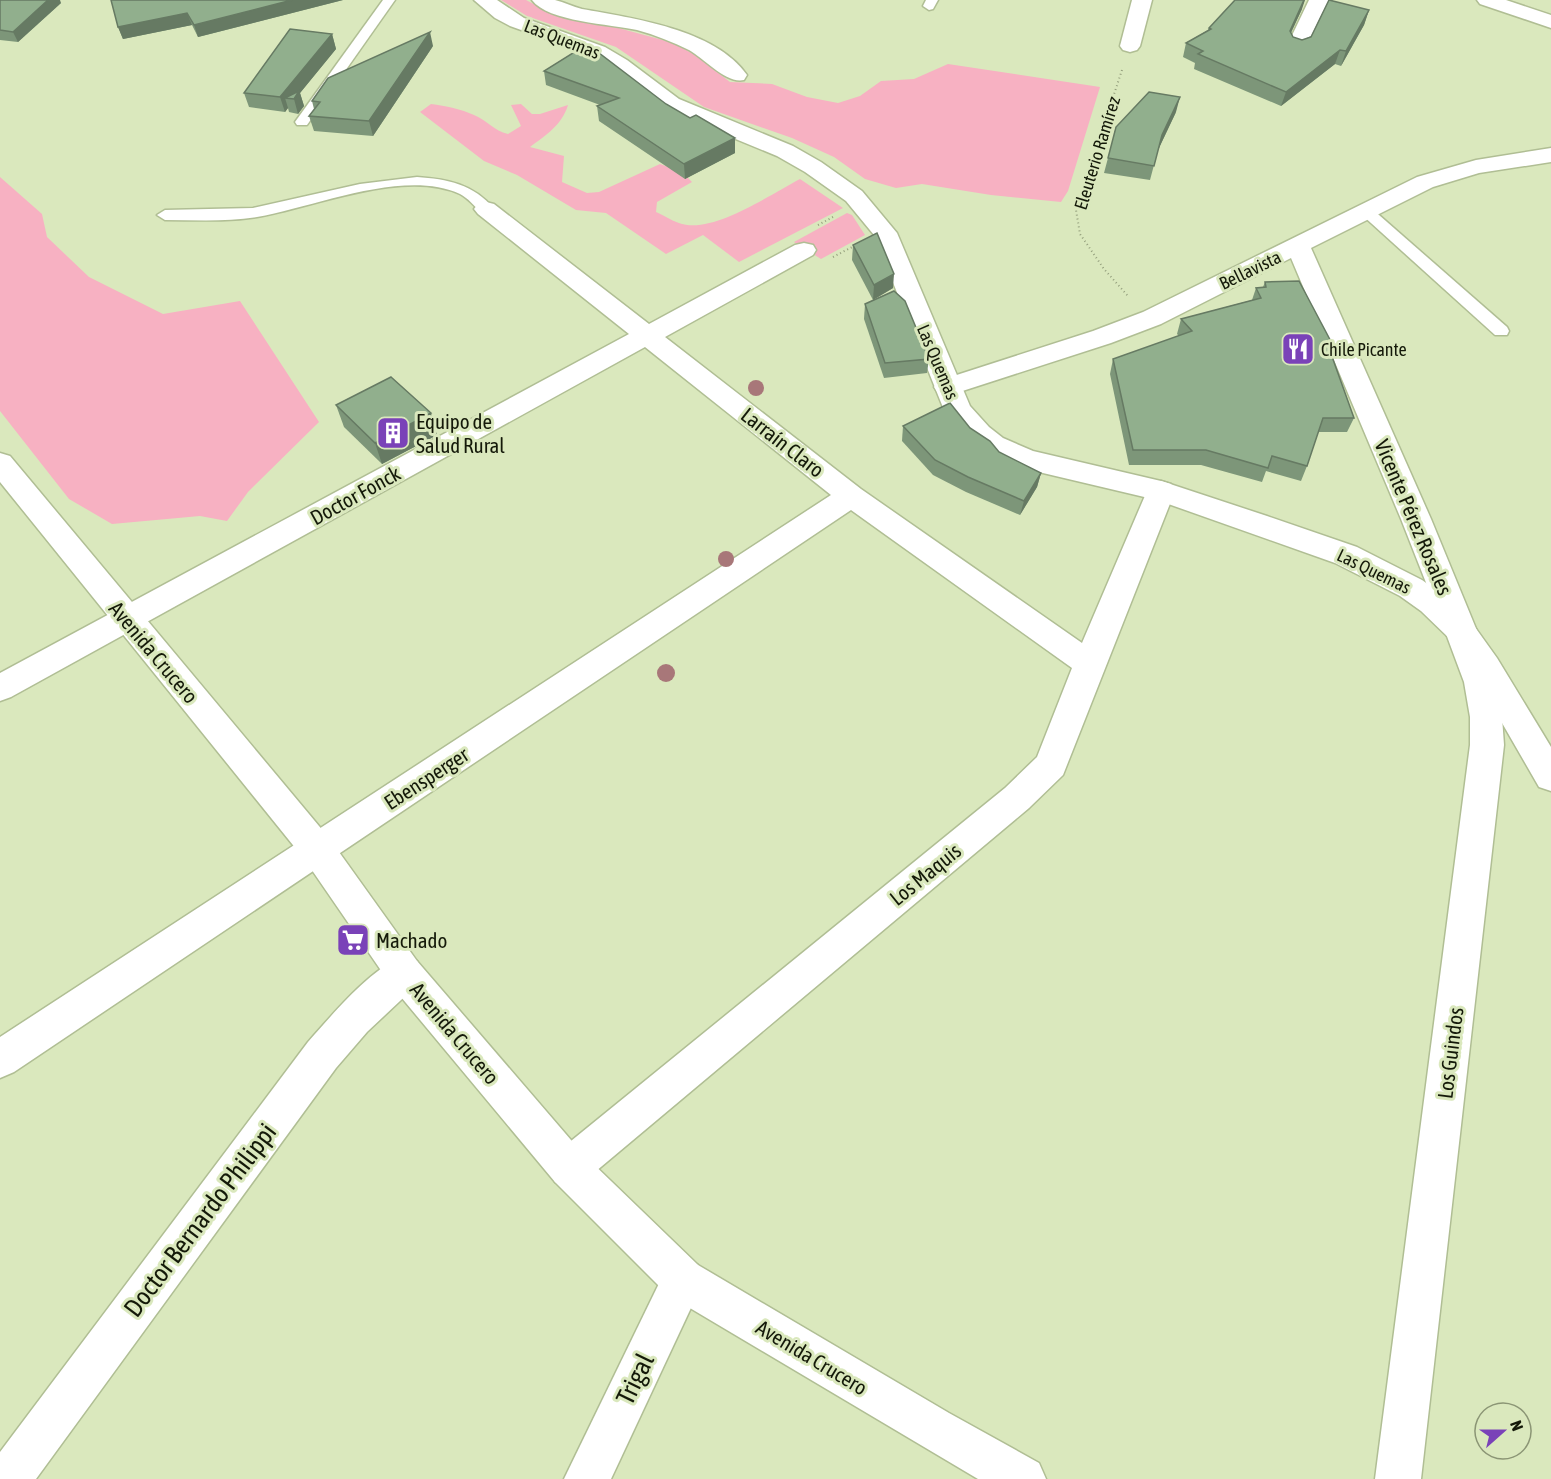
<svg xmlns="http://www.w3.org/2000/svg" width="1551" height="1479" viewBox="0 0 1551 1479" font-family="'Asap Condensed',sans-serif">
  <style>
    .green { fill: #f7b1c2 }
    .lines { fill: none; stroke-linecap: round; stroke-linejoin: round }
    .service-casing { stroke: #b0be94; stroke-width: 3 }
    .minor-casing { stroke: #b0be94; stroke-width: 3 }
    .secondary-casing { stroke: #b0be94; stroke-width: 3 }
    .path { stroke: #949f7d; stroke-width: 2; stroke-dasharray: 1 3; stroke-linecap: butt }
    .service { fill: #fff; fill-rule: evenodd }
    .minor { fill: #fff; fill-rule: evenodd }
    .secondary { fill: #fff; fill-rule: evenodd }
    .tree { fill: #a87779 }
    .wall { fill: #7d9679 }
    .shaded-wall { fill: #667a63 }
    .building { fill: #91af8d; stroke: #667a63; stroke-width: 1.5 }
    .labels { text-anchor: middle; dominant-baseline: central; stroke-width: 6; stroke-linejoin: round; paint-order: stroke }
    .far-street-label { font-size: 18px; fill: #141909; stroke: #dae8bd }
    .far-poi-label { font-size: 18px; fill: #141909; stroke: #dae8bd; text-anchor: start }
    .poi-label { font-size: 21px; fill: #141909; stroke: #dae8bd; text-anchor: start }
    .street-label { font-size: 21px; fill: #141909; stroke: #dae8bd }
    .near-street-label { font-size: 26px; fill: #141909; stroke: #dae8bd }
  </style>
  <rect width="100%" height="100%" fill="#dae8bd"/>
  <!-- green -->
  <g class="green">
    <path d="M501 0H526L555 15 596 22 674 43 695 55 730 82 772 84 807 97 838 103 860 96 881 81 914 79 948 64 1100 87 1068 191 1061 202 991 195 922 184 896 188 865 179 834 157 792 138 704 107 616 47 527 16Z"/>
    <path d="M431 104C446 106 461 109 474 115 487 120 494 131 508 134L521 126 511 105 521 104 532 114H540L568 105C562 125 546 135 530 147L564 156 562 182 587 193 599 192 660 164 682 172 692 182 657 202 656 212C665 216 674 222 682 224 715 233 771 194 800 179L843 208 739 262 703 235 666 254 606 213 576 210 517 175 484 161 420 112Z"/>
    <path d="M0 177 42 214 47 237 89 277 163 314 240 301 319 422 248 492 227 521 200 516 112 524 69 499 0 411Z"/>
    <path d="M847 213 852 215 865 235 821 259 794 242Z"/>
  </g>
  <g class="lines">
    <!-- service casing -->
    <g class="service-casing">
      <g id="service">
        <path d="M383 0H395L307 125H297L295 122Z"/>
        <path d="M926 0H938L933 9 929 10 923 6Z"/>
        <path d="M417 177C447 179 474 184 494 209L491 212H481C474 206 468 198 460 194 404 168 315 207 257 217 227 222 195 220 165 220L157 215 165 210 253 208 360 184Z"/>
        <path d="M1366 206 1371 208 1507 327 1509 331 1507 335H1495L1361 214 1358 211 1361 208Z"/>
      </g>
    </g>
    <!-- minor casing -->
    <g class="minor-casing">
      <g id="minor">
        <path d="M532 0C539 0 548 0 555 0 564 2 573 7 582 9 632 18 715 29 747 75L744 80C726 84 705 59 689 50 673 42 655 35 637 30 611 24 548 22 532 0Z"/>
        <path d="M1132 0H1152L1140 46 1137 50 1130 52 1123 50 1120 46Z"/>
        <path d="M1309 0H1329L1304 50 1297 52 1290 50 1287 46Z"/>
        <path d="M1477 0H1506L1551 15V28L1480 4Z"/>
        <path d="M1551 148V162L1479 173 1433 187 1311 248 1431 519 1477 631 1496 682 1502 717 1504 745 1421 1479H1375L1470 745V717L1464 682 1445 631 1401 519 1291 258 1161 324 1111 343 947 396 938 393 934 387 938 381 1093 331 1143 312 1417 177 1476 160Z"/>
        <path d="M486 202 494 204 649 324 795 245 804 243 813 245 816 250 813 255 665 337 861 489 1082 643 1147 491 1151 484 1161 481 1171 484 1175 491 1063 775 1029 808 583 1182 569 1188 555 1182 549 1168 555 1154 1005 788 1037 757 1072 668 851 510 14 1072 0 1078V1037L831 495 645 347 11 697 0 701V673L629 334 478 214 474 209 478 204Z"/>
        <path d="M404 956 417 961 423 973 417 985 367 1032 336 1068 36 1479H0V1452L308 1042C332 1015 371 968 404 956Z"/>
        <path d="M683 1259 698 1265 704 1280 611 1479H564L668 1265Z"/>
      </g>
    </g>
    <!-- secondary casing -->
    <g class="secondary-casing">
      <g id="secondary">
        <path d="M474 0H497L524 18 605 47 627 60 679 99 793 146 821 162 862 191 897 233 970 406 989 427 1003 438 1033 451 1161 481 1267 516 1357 547 1422 580 1443 595 1472 623 1497 658 1551 747V791L1539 787 1475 676 1450 639 1421 611 1400 596 1335 563 1157 500 1026 469 983 452 969 441 944 410 874 235 846 201 805 172 777 156 663 109 613 68 591 55 510 26 495 18Z"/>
        <path d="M0 453 10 456 329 838 417 961 583 1154 698 1265 949 1413 1039 1463 1046 1479H978L668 1295 555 1182 391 985 305 860 0 482Z"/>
      </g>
    </g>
    <!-- path -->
    <g class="path">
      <path d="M1122 70 1076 210 1080 234 1104 269 1128 296"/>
      <path d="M818 225 833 217"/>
      <path d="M833 257 856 245"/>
    </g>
    <!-- service -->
    <use href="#service" class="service"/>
    <!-- minor -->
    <use href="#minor" class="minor"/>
    <!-- secondary -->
    <use href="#secondary" class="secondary"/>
  </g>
  <!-- trees -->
  <g class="tree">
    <circle cx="756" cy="388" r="8"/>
    <circle cx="726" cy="559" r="8"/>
    <circle cx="666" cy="673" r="9"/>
  </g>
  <!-- wall -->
  <g class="wall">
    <path d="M0 0 61 3 18 42 0 40Z"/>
    <path d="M111 0H343L198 37 192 25 123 39 118 27Z"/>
    <path d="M1302 9 1291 33 1293 37 1302 40 1369 10 1364 25 1341 66 1335 64 1281 106 1194 69 1195 63 1183 57 1186 43 1208 30 1209 28Z"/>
    <path d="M332 34 336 49 300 93 304 106 298 114 289 112 288 108 285 112 249 107 244 93Z"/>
    <path d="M433 46 373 136 314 131 309 116 314 109 312 101Z"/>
    <path d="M544 71 666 104 690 118 735 138V153L685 179 599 121 597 106 600 105 546 85Z"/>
    <path d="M1176 112 1158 150 1150 180 1104 173 1108 158Z"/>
    <path d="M853 245 893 288 873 300 852 260Z"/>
    <path d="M1265 282 1336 351 1333 359 1354 418 1347 432H1318L1307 466 1301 481 1266 471 1262 482 1201 465H1129L1110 374 1113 359 1179 336 1177 334 1181 319 1252 300 1256 288 1263 287Z"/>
    <path d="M865 304 929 359 927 373 884 378 864 319Z"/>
    <path d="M336 405 437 435 382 464 344 427Z"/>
    <path d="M903 426 999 452 1041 473 1037 487 1020 515 966 492 933 475 902 441Z"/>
  </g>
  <!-- shaded-wall -->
  <g class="shaded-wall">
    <path d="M48 0H60L61 3 18 42 13 32Z"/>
    <path d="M292 0H343L198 37 194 25Z"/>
    <path d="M1304 0H1305L1302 9 1285 45 1290 31Z"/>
    <path d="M1369 10 1364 25 1341 66 1346 51Z"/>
    <path d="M187 13 192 25 123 39 118 27Z"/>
    <path d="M430 32 433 46 373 136 369 121Z"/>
    <path d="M332 34 336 49 300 93 304 106 298 114 294 99 285 98 288 108 285 112 280 97Z"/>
    <path d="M1340 50 1335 64 1281 106 1286 92Z"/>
    <path d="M1180 97 1176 112 1158 150 1162 135Z"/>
    <path d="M735 138V153L685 179 684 164Z"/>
    <path d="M894 274 893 288 873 300 874 285Z"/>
    <path d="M431 413 437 435 382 464 375 443Z"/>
    <path d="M1041 473 1037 487 1020 515 1024 501Z"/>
  </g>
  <!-- building -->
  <g class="building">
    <path d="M0 0H48L13 32 0 30Z"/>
    <path d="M111 0H292L194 25 187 13 118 27Z"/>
    <path d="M1235 0H1304L1290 31 1293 37 1302 40 1311 37 1329 0 1369 10 1346 51 1340 50 1286 92 1198 54 1203 51 1186 43 1211 29 1209 28Z"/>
    <path d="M290 29 332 34 280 97 244 93Z"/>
    <path d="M430 32 369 121 309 116 320 102 312 101 328 78Z"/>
    <path d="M584 46 595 50 666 104 690 118 696 115 735 138 684 164 597 106 619 98 544 71Z"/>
    <path d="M299 91 294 99 285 98Z"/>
    <path d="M1149 92 1180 97 1162 135 1154 166 1108 158 1116 127Z"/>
    <path d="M877 233 894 274 874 285 853 245Z"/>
    <path d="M1299 281 1336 351H1330L1354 418H1323L1307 466 1272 456 1268 468 1206 450H1133L1113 359 1192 331 1181 319 1261 298 1256 288 1266 287 1265 282Z"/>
    <path d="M894 291 905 301 929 359 885 363 865 304Z"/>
    <path d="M391 377 431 413 375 443 336 405Z"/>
    <path d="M950 403 970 428 990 441 999 452 1041 473 1024 501 968 477 935 460 903 426Z"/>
  </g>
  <!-- icons -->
  <defs>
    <g id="restaurant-square" transform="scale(1.725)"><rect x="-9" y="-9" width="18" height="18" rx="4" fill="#7a42b8" stroke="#dae8bd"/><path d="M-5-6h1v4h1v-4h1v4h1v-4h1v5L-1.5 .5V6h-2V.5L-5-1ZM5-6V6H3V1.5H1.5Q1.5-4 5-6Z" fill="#fff"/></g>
    <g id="building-square" transform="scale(1.725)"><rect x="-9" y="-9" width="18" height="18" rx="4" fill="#7a42b8" stroke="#dae8bd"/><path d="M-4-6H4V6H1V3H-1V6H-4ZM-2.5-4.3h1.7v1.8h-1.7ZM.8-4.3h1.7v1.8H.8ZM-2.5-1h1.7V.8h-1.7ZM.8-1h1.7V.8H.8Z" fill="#fff"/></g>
    <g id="supermarket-square" transform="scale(1.725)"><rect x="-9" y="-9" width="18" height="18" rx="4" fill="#7a42b8" stroke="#dae8bd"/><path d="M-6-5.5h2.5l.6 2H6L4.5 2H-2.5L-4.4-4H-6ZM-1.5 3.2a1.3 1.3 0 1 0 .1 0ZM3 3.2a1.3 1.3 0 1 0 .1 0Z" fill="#fff"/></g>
  </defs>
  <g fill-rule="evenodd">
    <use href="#restaurant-square" x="1298" y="349"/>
    <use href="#building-square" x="393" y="433"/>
    <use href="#supermarket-square" x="353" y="940"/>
  </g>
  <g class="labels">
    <!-- far-street labels -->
    <g class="far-street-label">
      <text transform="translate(562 39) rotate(21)">Las Quemas</text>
      <text transform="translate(1097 153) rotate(-73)">Eleuterio Ramírez</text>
      <text transform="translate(1250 270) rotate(-26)">Bellavista</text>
      <text transform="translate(938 362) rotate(67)">Las Quemas</text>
      <text transform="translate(1374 571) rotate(26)">Las Quemas</text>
    </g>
    <!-- far-poi labels -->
    <g class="far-poi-label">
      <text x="1321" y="349">Chile Picante</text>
    </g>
    <!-- poi labels -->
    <g class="poi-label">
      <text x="416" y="421">Equipo de<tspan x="416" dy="24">Salud Rural</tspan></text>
      <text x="376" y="940">Machado</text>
    </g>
    <!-- street labels -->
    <g class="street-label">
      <text transform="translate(783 442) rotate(38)">Larraín Claro</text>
      <text transform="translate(355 495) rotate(-29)">Doctor Fonck</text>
      <text transform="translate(1414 517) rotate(67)">Vicente Pérez Rosales</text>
      <text transform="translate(154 652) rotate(50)">Avenida Crucero</text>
      <text transform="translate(426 778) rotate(-33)">Ebensperger</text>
      <text transform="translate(925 874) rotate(-39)">Los Maquis</text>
      <text transform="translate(455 1033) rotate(50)">Avenida Crucero</text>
      <text transform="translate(1450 1053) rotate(-83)">Los Guindos</text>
      <text transform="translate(812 1357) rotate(31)">Avenida Crucero</text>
    </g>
    <!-- near-street labels -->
    <g class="near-street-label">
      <text transform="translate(200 1220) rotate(-53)">Doctor Bernardo Philippi</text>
      <text transform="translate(635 1379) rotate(-64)">Trigal</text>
    </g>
  </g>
  <!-- north arrow -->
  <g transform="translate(1503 1431) rotate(69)"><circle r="28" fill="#dae8bd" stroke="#8b9575" stroke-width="1.5"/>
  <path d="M0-4.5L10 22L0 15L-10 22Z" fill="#7a42b8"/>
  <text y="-9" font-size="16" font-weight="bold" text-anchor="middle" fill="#141909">N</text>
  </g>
</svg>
